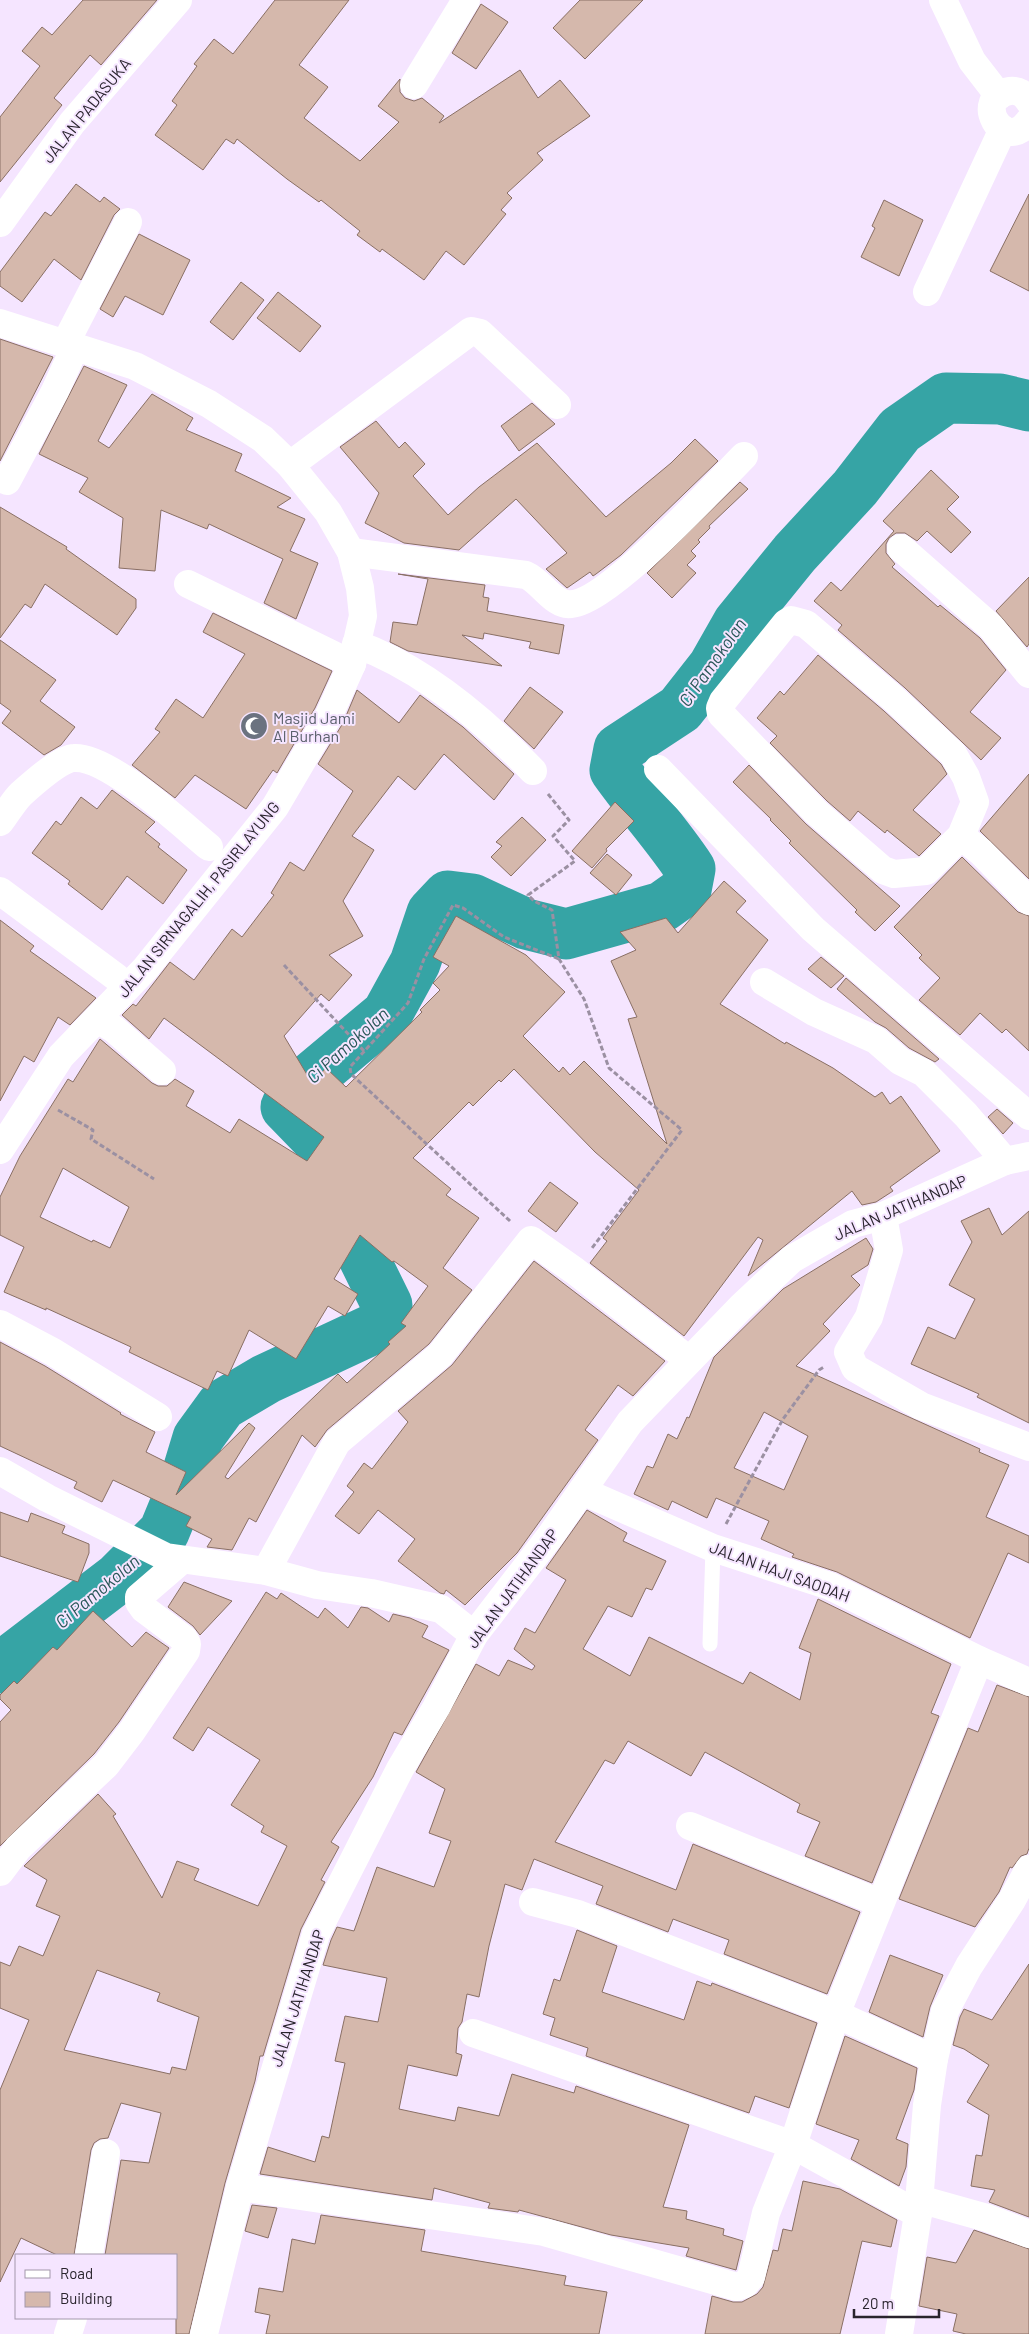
<svg xmlns="http://www.w3.org/2000/svg" width="1029" height="2334" viewBox="0 0 1029 2334" font-family="Barlow,sans-serif">
  <style>
    .lines { fill: none; stroke-linecap: round; stroke-linejoin: round }
    .river { stroke: #36a4a5; stroke-width: 51 }
    .building { fill: #d5b8ac; stroke: #896f64; fill-rule: evenodd }
    .path { stroke: #9b90a2; stroke-width: 3; stroke-dasharray: 5 2.5; stroke-linecap: butt }
    .lane { stroke: #fff; stroke-width: 15 }
    .street { stroke: #fff; stroke-width: 28 }
    .secondary { stroke: #fff; stroke-width: 28 }
    .labels { text-anchor: middle; dominant-baseline: central; stroke-width: 4; stroke-linejoin: round; paint-order: stroke }
    .street-label { font-size: 16px; fill: #29242d; stroke: #f5e5ff }
    .worship-label { font-size: 16px; fill: #5b616d; stroke: #f5e5ff; text-anchor: start }
    .water-label { font-size: 18px; font-style: italic; fill: #295758; stroke: #f5e5ff }
  </style>
  <rect width="100%" height="100%" fill="#f5e5ff"/>
  <g class="lines">
    <!-- river -->
    <path class="river" d="M0 1668 118 1578 164 1532 185 1481 198 1438 222 1405 266 1379 386 1323 387 1305 358 1246V1212L350 1173 286 1107 295 1091 387 1014 415 963 432 913 448 896 472 899 526 924 566 934 662 907 686 890 690 869C667 834 639 804 615 770L619 749 680 709 713 667 738 623 795 553 855 488 900 430 946 398 1000 399 1029 406"/>
  </g>
  <!-- building -->
  <g class="building">
    <path d="M83 0H157L101 65 90 55 54 98 62 105 0 182V117L40 66 22 51 42 27 52 35Z"/>
    <path d="M275 0H349L299 65 328 87 304 118 360 161 399 122 378 106 400 79V92L405 98 414 101 422 98 444 116 439 123 520 70 538 98 560 80 590 116 537 153 543 160 507 193 512 198 501 210 506 214 464 265 446 251 424 280 382 249 380 252 357 235 360 231 321 200 319 202 287 179 237 139 234 144 226 139 203 170 155 135 177 105 172 101 197 66 194 64 214 39 233 54Z"/>
    <path d="M580 0H643L585 59 553 28Z"/>
    <path d="M481 4 508 22 476 69 452 53Z"/>
    <path d="M76 184 100 202 104 197 120 209 114 215 81 280 54 259 22 302 0 286V272L45 212 51 216Z"/>
    <path d="M1029 194V291L990 271Z"/>
    <path d="M884 200 923 220 899 276 861 257 875 228 872 226Z"/>
    <path d="M139 234 190 260 163 315 125 296 113 317 100 309Z"/>
    <path d="M241 282 264 300 233 340 210 322Z"/>
    <path d="M278 292 321 326 300 352 257 318Z"/>
    <path d="M0 339 53 357 0 461Z"/>
    <path d="M84 366 127 385 98 441 109 448 152 394 193 418 186 430 242 454 235 471 291 498 277 507 305 519 290 551 318 563 296 619 264 603 283 559 209 524 207 529 161 510 155 571 119 568 123 518 79 492 88 478 39 454Z"/>
    <path d="M532 403 555 424 519 451 501 426Z"/>
    <path d="M376 421 399 448 405 442 425 464 413 476 448 515 479 487 537 443 606 517 671 463 695 439 718 461 621 555 596 574 593 576 590 572 567 588 546 569 567 553 516 499 459 550 404 543 365 523 379 493 340 447Z"/>
    <path d="M931 470 959 497 947 509 971 532 951 553 927 531 917 541 905 533H896L889 538 886 544V553L895 564 892 567 938 607 940 605 980 638 1006 670 970 712 1001 738 981 760 905 688 838 630 842 625 814 601 831 582 841 591 894 531 883 521Z"/>
    <path d="M740 482 748 489 709 526 710 528 698 540 700 542 691 551 696 556 687 565 696 573 672 598 647 573Z"/>
    <path d="M0 507 67 547 66 549 136 599V608L117 635 45 584 31 608 25 604 0 638Z"/>
    <path d="M398 574 485 585 483 597 489 598 487 611 564 625 559 654 529 648 531 642 484 633 483 639 462 635 502 666 408 651 390 642 393 622 417 625 428 579Z"/>
    <path d="M1029 577V644L1027 647 996 611Z"/>
    <path d="M213 613 332 671 315 708 277 773 273 770 246 809 195 775 175 798 132 765 160 732 155 729 176 699 203 718 245 654 203 632Z"/>
    <path d="M0 640 56 680 40 701 75 727 61 745 44 755 2 723 11 711 0 703Z"/>
    <path d="M818 655 884 711 941 764 947 774 913 810 941 834 919 856 887 830 885 833 858 811 850 821 827 801 770 743 777 736 757 718 780 691 784 695Z"/>
    <path d="M530 687 563 712 534 749 504 721Z"/>
    <path d="M357 690 399 723 420 695 463 727 514 774 494 800 444 754 415 790 398 776 352 836 374 850 343 901 363 936 329 955 352 975 329 1001 321 994 284 1036 312 1083 326 1068 346 1087 422 1012 420 1010 440 990 433 983 449 966 433 957 456 916 526 955 565 992 523 1036 559 1072 563 1067 570 1075 584 1061 667 1144 628 1019 637 1017 611 961 636 950 620 932 666 918 678 933 724 881 746 901 736 912 768 940 720 1004 785 1044 786 1042 833 1068 875 1097 882 1092 890 1104 901 1096 940 1151 890 1187 893 1191 876 1202 862 1205 852 1191 748 1276 763 1240 758 1237 684 1336 590 1263 607 1241 603 1238 639 1190 595 1152 514 1069 501 1082 499 1080 473 1106 469 1102 413 1158 451 1189 446 1195 479 1218 443 1268 472 1290 429 1344 327 1430 315 1447 302 1435 256 1522 249 1518 232 1550 207 1547 212 1539 186 1526 191 1517 113 1480 102 1502 74 1488 77 1482 0 1446V1342L45 1366 121 1413 120 1414 155 1432 146 1452 186 1472 176 1495 249 1423 255 1428 225 1477 228 1479 338 1374 347 1383 390 1344 388 1342 406 1326 401 1323 428 1286 394 1261 392 1262 360 1235 334 1279 358 1294 345 1316 328 1306 296 1359 249 1330 228 1376 217 1371 208 1390 129 1352 131 1347 46 1308V1310L4 1292 24 1247 0 1235V1197L20 1156 68 1079 73 1082 100 1039 152 1083 158 1086H167L175 1079 194 1091 186 1106 230 1133 239 1119 307 1161 324 1137 164 1018 149 1039 122 1015 133 1004 136 1006 170 962 194 980 232 929 242 937 274 895 271 893 290 862 304 871 353 791 318 764 343 723ZM63 1168 129 1207 110 1248 93 1240 92 1242 40 1217Z"/>
    <path d="M749 765 806 824 900 906 875 931 855 912 857 910 789 843 791 841 770 820 771 819 733 782Z"/>
    <path d="M1029 774V879L980 831Z"/>
    <path d="M112 790 155 822 145 832 160 844 158 847 187 870 163 904 127 876 102 910 68 884 70 881 32 853 56 821 61 825 81 797 97 809Z"/>
    <path d="M615 802 634 821 606 849 607 851 592 868 572 851Z"/>
    <path d="M522 817 546 840 511 876 491 857 502 846 496 842Z"/>
    <path d="M607 854 632 875 616 895 590 873Z"/>
    <path d="M962 857 1018 912 1029 916V1051L1006 1029 1002 1033 980 1013 960 1035 919 1000 940 978 919 958 922 955 894 927Z"/>
    <path d="M0 920 34 946 30 951 96 998 70 1025 58 1017 34 1062 24 1056 0 1101Z"/>
    <path d="M821 957 844 976 831 988 808 969Z"/>
    <path d="M846 978 939 1059 935 1062 909 1048 886 1028 875 1022 837 989Z"/>
    <path d="M997 1109 1013 1123 1003 1134 988 1117Z"/>
    <path d="M550 1182 578 1203 556 1232 528 1211Z"/>
    <path d="M989 1208 1002 1235 1029 1211V1423L977 1397 979 1394 911 1364 928 1327 955 1339 975 1299 949 1285 972 1242 961 1221Z"/>
    <path d="M866 1238 873 1249 868 1265 851 1276 860 1285 823 1324 830 1331 796 1366 980 1449 979 1452 1009 1465 986 1517 1029 1536V1563L1008 1553 970 1638 837 1572 792 1557 794 1554 761 1539 769 1521 716 1498 707 1518 672 1501 668 1510 634 1494 647 1466 653 1468 668 1434 677 1439 687 1417 689 1418 714 1357 783 1289ZM764 1412 808 1436 784 1490 734 1468Z"/>
    <path d="M534 1261 665 1361 633 1396 618 1385 585 1430 598 1440 517 1553 465 1605 446 1590 444 1594 440 1593 398 1561 415 1539 378 1510 359 1534 335 1516 354 1492 347 1486 364 1463 372 1469 408 1422 398 1411 452 1365Z"/>
    <path d="M587 1510 627 1533 623 1541 666 1561 652 1590 646 1588 632 1617 608 1606 583 1649 630 1676 649 1637 743 1684 750 1672 800 1700 811 1653 799 1648 818 1599 951 1664 931 1713 939 1716 872 1883 805 1856 820 1822 797 1812 800 1804 705 1752 691 1776 628 1741 614 1764 605 1760 555 1842 676 1890 693 1844 860 1912 827 1994 724 1954 729 1940 673 1919 668 1932 596 1904 603 1886 534 1859 522 1890 505 1884 489 1946 479 1997 467 1994 462 2022 458 2028 456 2053 462 2055 457 2076 408 2065 399 2109 455 2121 458 2107 499 2116 512 2074 574 2093 576 2086 689 2125 663 2207 687 2211 686 2219 724 2229 723 2235 743 2241 736 2270 686 2256 689 2248 611 2235 519 2210 518 2212 488 2208 490 2203 434 2188 432 2200 260 2174 268 2147 315 2162 322 2136 329 2138 345 2063 335 2061 345 2016 378 2022 387 1978 323 1965 331 1940 337 1927 354 1931 377 1867 434 1887 451 1841 429 1833 445 1789 416 1772 476 1664 499 1676 508 1660 532 1670 535 1666 514 1649 525 1628 535 1633 566 1580 546 1568Z"/>
    <path d="M0 1512 28 1522 31 1513 65 1526 62 1533 89 1544V1553L78 1582 0 1556Z"/>
    <path d="M184 1582 232 1601 200 1635 193 1626 168 1607Z"/>
    <path d="M266 1592 277 1599 281 1593 318 1618 325 1608 348 1628 361 1607 368 1608 389 1622 393 1614 410 1618 428 1626 422 1637 449 1650 402 1735 394 1732 373 1777 331 1842 339 1847 321 1880 325 1882 301 1929 263 2056H260L255 2081 225 2183 189 2334H176V2255H105L121 2160 149 2163 161 2113 121 2103 108 2138 100 2139 94 2143 91 2150 74 2255H57L21 2238 0 2282V2090L29 2020 0 2008V1962L10 1966 19 1946 43 1956 60 1916 36 1906 47 1880 24 1866 98 1794 116 1814 113 1816 162 1898 177 1861 199 1869 194 1880 258 1906 287 1846 261 1832 264 1826 231 1805 260 1760 208 1727 193 1751 173 1738ZM97 1970 160 1993 157 2001 199 2017 186 2070 172 2067 170 2074 64 2050Z"/>
    <path d="M93 1611 132 1647 146 1632 169 1648 119 1722 94 1754 0 1846V1722L11 1710 0 1699V1695L14 1681 17 1684 53 1647 57 1650Z"/>
    <path d="M997 1685 1029 1697V1848L1027 1854 1021 1856 1012 1868 1010 1867 999 1892 975 1927 899 1899 968 1728 978 1732Z"/>
    <path d="M577 1930 617 1946 602 1992 684 2020 697 1981 711 1986 712 1983 817 2023 789 2108 755 2096 749 2113 586 2056 588 2048 550 2035 555 2018 543 2014 554 1979 560 1981Z"/>
    <path d="M890 1955 943 1975 930 2007 923 2037 869 2012Z"/>
    <path d="M1029 1964V2217L989 2202 995 2190 971 2186 976 2155 982 2156 989 2115 967 2102 989 2065 964 2049 953 2045 960 2017 964 2009 992 2020Z"/>
    <path d="M845 2036 917 2068 914 2090 896 2139 908 2144 906 2167 899 2186 851 2159 859 2140 816 2124Z"/>
    <path d="M803 2181 840 2189 897 2220 891 2247 862 2241 840 2334H705L712 2296 733 2302H742L757 2294 763 2287 773 2250 778 2251 783 2229 792 2231Z"/>
    <path d="M252 2205 277 2208 268 2238 245 2231Z"/>
    <path d="M321 2215 425 2230 421 2251 566 2276 564 2285 607 2292 599 2334H266L270 2315 255 2312 259 2288 283 2292 292 2239 315 2244Z"/>
    <path d="M974 2230 1029 2249V2334H966L953 2331 957 2314 919 2306 927 2257 956 2263Z"/>
  </g>
  <g class="lines">
    <!-- path -->
    <g class="path">
      <path d="M548 794 569 820 553 836 575 861 528 895 534 901 552 910 559 959 584 999 609 1068 682 1130 592 1248"/>
      <path d="M284 965 364 1051"/>
      <path d="M58 1110 93 1130 91 1139 154 1179"/>
      <path d="M510 1221 351 1074 350 1067 408 1003 424 959 453 905 463 908 504 937 559 959"/>
      <path d="M726 1524 783 1419 819 1370 824 1367"/>
    </g>
    <!-- lane -->
    <path class="lane" d="M710 1644 713 1548"/>
    <!-- street -->
    <g class="street">
      <path d="M943 0 972 61 999 96"/>
      <path d="M414 85 466 0"/>
      <path d="M1029 101C1025 94 1018 90 1010 91 971 96 1003 156 1029 121"/>
      <path d="M927 292 1003 129"/>
      <path d="M0 323 135 366 209 404 263 439 290 465 328 512 351 552 360 588 363 616 352 664 329 715 275 807 145 969 61 1056 0 1150"/>
      <path d="M65 344 128 222"/>
      <path d="M290 465 471 331 480 333 557 405"/>
      <path d="M7 481 55 391 75 347"/>
      <path d="M901 548 991 627 1029 674"/>
      <path d="M351 552 526 575C540 581 551 601 566 604 602 610 716 484 744 456"/>
      <path d="M188 584 352 664"/>
      <path d="M791 620 806 624 894 699 953 754 966 777 975 802 961 836 926 871 894 874 883 870 816 812 721 714 720 708 723 701 786 623Z"/>
      <path d="M356 644C423 668 484 720 533 771"/>
      <path d="M658 769 813 929 1029 1116"/>
      <path d="M0 822C7 813 13 802 21 794 31 785 61 758 74 758 109 756 181 824 209 847"/>
      <path d="M961 836 981 852 1029 901"/>
      <path d="M0 891 116 977"/>
      <path d="M764 982 814 1012 876 1040 900 1061 924 1073 966 1115 1005 1161"/>
      <path d="M97 1019 114 1029 162 1071"/>
      <path d="M883 1216 889 1250 869 1317 848 1352 855 1368 921 1406 1029 1447"/>
      <path d="M0 1324 53 1352 158 1417"/>
      <path d="M0 1471 47 1498 166 1557 266 1571 317 1585 371 1593 441 1609 474 1635"/>
      <path d="M582 1491 713 1548 830 1586 979 1660 1029 1682"/>
      <path d="M266 1571 337 1442 440 1355 531 1240 575 1271 689 1360"/>
      <path d="M690 1826 880 1903"/>
      <path d="M0 1872 18 1848 106 1765 132 1731 186 1651 187 1644 184 1639 144 1609 139 1602V1597L182 1560"/>
      <path d="M533 1902 578 1914 836 2014 934 2059"/>
      <path d="M473 2033 793 2145 918 2214"/>
      <path d="M240 2187 544 2232 737 2287 745 2284 751 2277 766 2213 793 2145 836 2014 979 1660"/>
      <path d="M919 2199 987 2218 1029 2234"/>
      <path d="M89 2255 106 2153"/>
      <path d="M68 2334 73 2318"/>
      <path d="M899 2334 918 2214 927 2105 934 2059 945 2011 969 1966 1012 1900 1029 1869"/>
    </g>
    <!-- secondary -->
    <g class="secondary">
      <path d="M0 223 72 123 178 0"/>
      <path d="M204 2334 240 2187 316 1934 400 1769 436 1708 474 1635 551 1535 630 1422 741 1307 792 1259 853 1224 883 1216 1005 1161 1029 1156"/>
    </g>
  </g>
  <!-- icons -->
  <defs>
    <g id="mosque-disc" transform="scale(1.4375)"><circle r="9.5" fill="#6b7280" stroke="#f5e5ff"/><path d="M3.5-4.9A6 6 0 1 0 3.5 4.9A5 5 0 1 1 3.5-4.9Z" fill="#fff"/></g>
  </defs>
  <g fill-rule="evenodd">
    <use href="#mosque-disc" x="254" y="726"/>
  </g>
  <g class="labels">
    <!-- street labels -->
    <g class="street-label">
      <text transform="translate(86 110) rotate(-51)">JALAN PADASUKA</text>
      <text transform="translate(198 899) rotate(-51)">JALAN SIRNAGALIH, PASIRLAYUNG</text>
      <text transform="translate(900 1207) rotate(-23)">JALAN JATIHANDAP</text>
      <text transform="translate(780 1571) rotate(20)">JALAN HAJI SAODAH</text>
      <text transform="translate(512 1588) rotate(-54)">JALAN JATIHANDAP</text>
      <text transform="translate(297 1998) rotate(-72)">JALAN JATIHANDAP</text>
    </g>
    <!-- worship labels -->
    <g class="worship-label">
      <text x="273" y="717">Masjid Jami<tspan x="273" dy="18">Al Burhan</tspan></text>
    </g>
    <!-- water labels -->
    <g class="water-label">
      <text transform="translate(712 662) rotate(-55)">Ci Pamokolan</text>
      <text transform="translate(347 1045) rotate(-42)">Ci Pamokolan</text>
      <text transform="translate(97 1591) rotate(-40)">Ci Pamokolan</text>
    </g>
  </g>
  <!-- legend -->
  <rect x="15" y="2254" width="162" height="65" fill="#f5e5ff" stroke="#a398ab"/>
  <rect x="25" y="2270" width="25" height="8" fill="#ffffff" stroke="#a398ab"/>
  <text x="60" y="2279" font-size="15" fill="#29242d">Road</text>
  <rect x="25" y="2292" width="25" height="15" fill="#d5b8ac" stroke="#a398ab"/>
  <text x="60" y="2304" font-size="15" fill="#29242d">Building</text>
  <!-- scale -->
  <path d="M854 2309v8h85v-8" fill="none" stroke="#29242d" stroke-width="2.5"/>
  <text x="862" y="2309" font-size="15" fill="#29242d" stroke="#f5e5ff" stroke-width="4" paint-order="stroke">20 m</text>
</svg>
